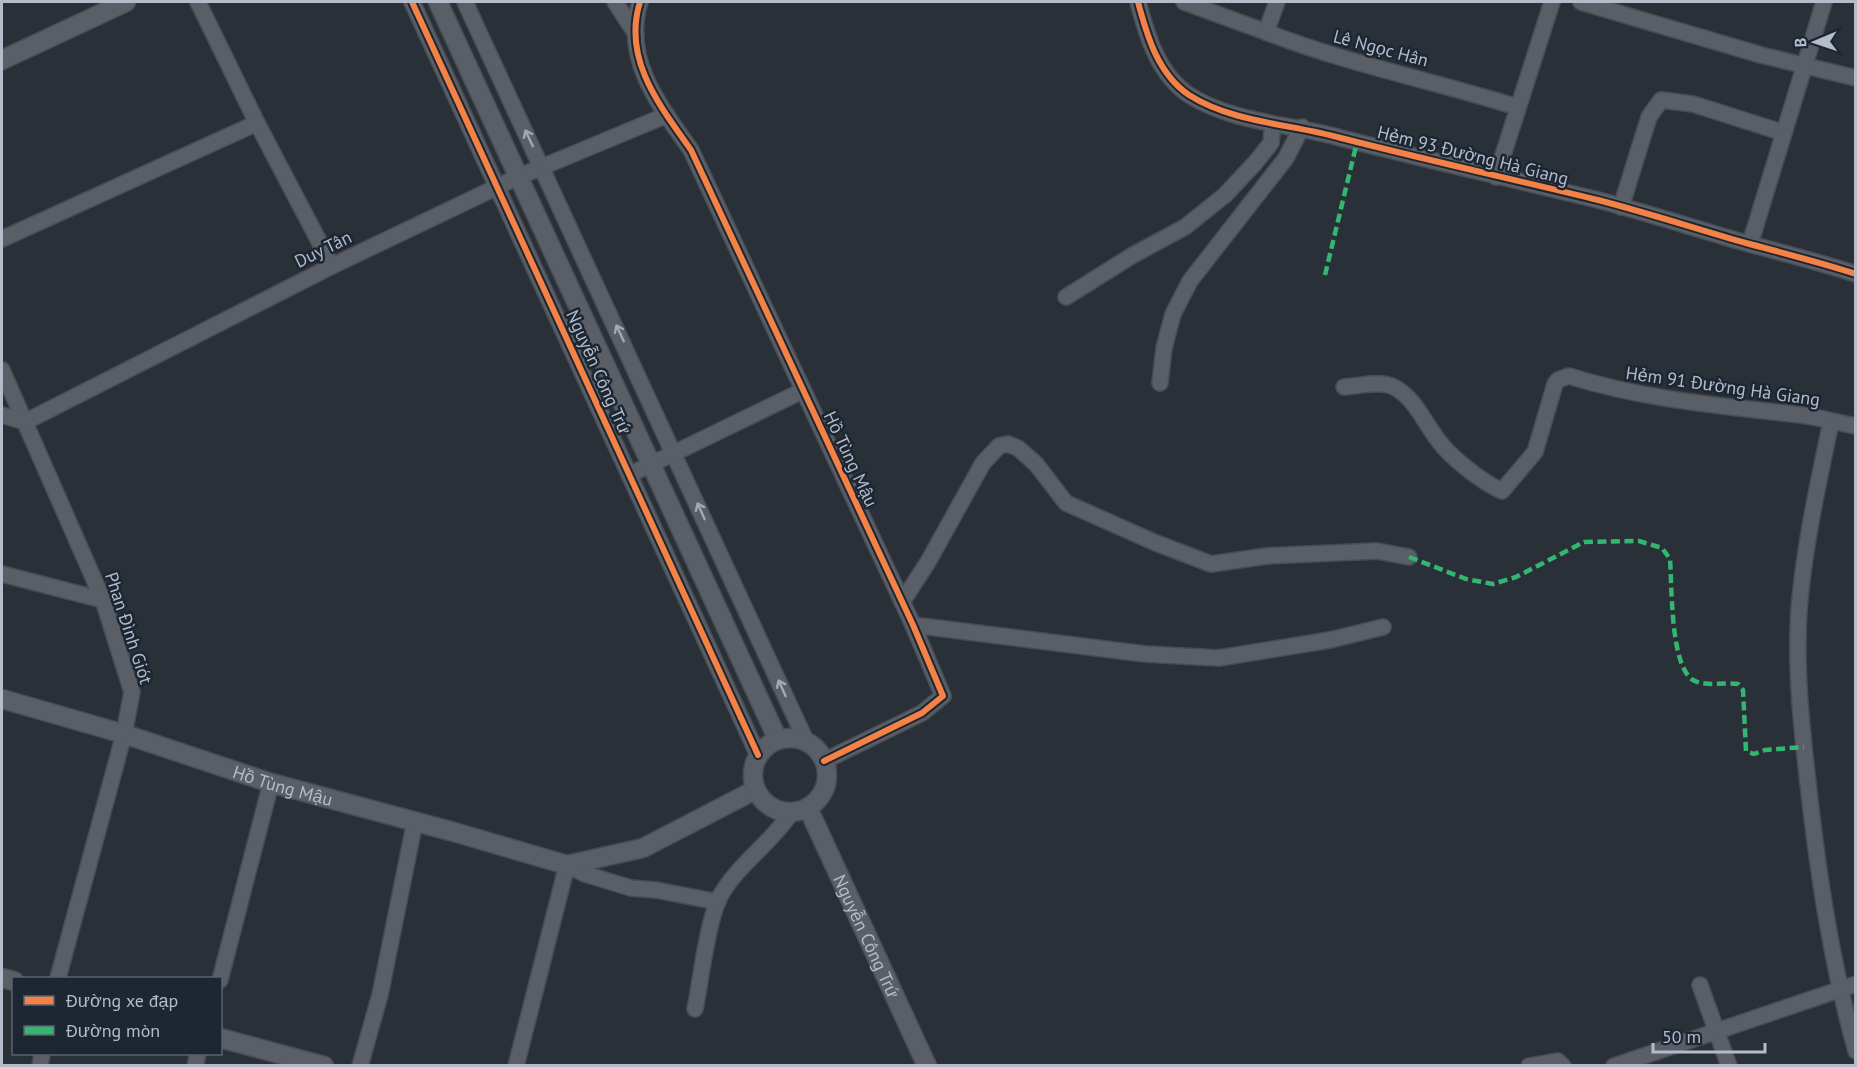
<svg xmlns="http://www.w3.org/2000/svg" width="1857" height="1067" viewBox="0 0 1857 1067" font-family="'PT Sans',sans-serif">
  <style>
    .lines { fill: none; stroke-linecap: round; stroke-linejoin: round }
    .minor-casing { stroke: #484c53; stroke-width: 18 }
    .tertiary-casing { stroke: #484c53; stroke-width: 21 }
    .minor { stroke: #5a5e66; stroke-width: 15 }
    .tertiary { stroke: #5a5e66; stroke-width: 18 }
    .quiet { stroke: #33b770; stroke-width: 4.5; stroke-dasharray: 9 4.5; stroke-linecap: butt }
    .cycleway-casing { stroke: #1d2633; stroke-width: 10 }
    .cycleway { stroke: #f48246; stroke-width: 6 }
    .oneway { stroke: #a2a9b5 }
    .labels { text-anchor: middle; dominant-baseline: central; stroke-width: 5; stroke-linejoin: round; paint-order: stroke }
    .street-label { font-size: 18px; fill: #b4bcc9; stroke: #1d2633 }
  </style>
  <rect width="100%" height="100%" fill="#2a3038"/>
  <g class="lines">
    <!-- minor casing -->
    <g class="minor-casing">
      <g id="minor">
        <path d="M198 2 257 123 332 266"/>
        <path d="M412 2 758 755"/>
        <path d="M465 2 806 741"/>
        <path d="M615 2 636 34"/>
        <path d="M640 2C622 59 660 106 691 150L913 625 943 696 922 713 824 761"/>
        <path d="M1138 2C1147 36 1158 74 1189 95 1233 123 1292 124 1341 138 1427 160 1512 179 1598 200 1648 213 1697 229 1746 243 1783 253 1819 262 1856 274"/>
        <path d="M1184 2 1266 32"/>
        <path d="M1277 2 1266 32C1348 64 1434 81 1517 107"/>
        <path d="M1581 2 1761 55 1856 78"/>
        <path d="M1496 177 1552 2"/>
        <path d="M1621 207 1649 117 1661 100 1693 104 1784 133"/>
        <path d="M2 239 257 123"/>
        <path d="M1750 244 1824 2"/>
        <path d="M1066 297 1133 255 1185 227 1225 195 1255 163 1271 143 1273 124"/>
        <path d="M2 370 103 600 132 692 124 734 58 978"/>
        <path d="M1160 383 1164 348 1173 314 1190 281 1286 158 1302 127"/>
        <path d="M1344 387C1359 386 1380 380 1394 387 1415 398 1424 422 1438 440 1451 458 1482 482 1502 491L1535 452 1555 384 1558 380 1569 376C1645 400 1723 406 1801 415 1819 417 1837 423 1856 426"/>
        <path d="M2 415 25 422 332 266 518 177 667 115"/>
        <path d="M1831 422C1818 484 1804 547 1799 610 1795 671 1802 731 1809 792 1819 880 1832 965 1856 1051"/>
        <path d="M629 475 802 391"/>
        <path d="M2 574 103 600"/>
        <path d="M902 602 928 562 983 463 999 446 1008 444 1018 448 1036 464 1066 503 1156 543 1211 564 1267 556 1377 551 1409 557"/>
        <path d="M913 625 1145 654 1219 658 1330 640 1383 627"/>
        <path d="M220 980 271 783"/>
        <path d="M1700 985 1729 1066"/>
        <path d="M695 1009C701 980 708 915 722 893 739 864 771 843 791 813"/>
        <path d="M40 1066 42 1054"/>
        <path d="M195 1066 198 1054"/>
        <path d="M360 1066 380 995 415 821"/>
        <path d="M516 1066 567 865 585 874 631 888 656 890 718 902"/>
        <path d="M1529 1066 1558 1061 1563 1066"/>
        <path d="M1614 1066 1856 984"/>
      </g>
    </g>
    <!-- tertiary casing -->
    <g class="tertiary-casing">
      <g id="tertiary">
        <path d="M438 2 778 740"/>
        <path d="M2 60 126 2"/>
        <path id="s1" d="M2 699 124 734 271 783 454 832 567 865 643 848 755 790"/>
        <circle cx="790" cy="775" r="37"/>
        <path id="s2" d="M808 808 927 1066"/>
        <path d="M2 978 14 981"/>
        <path d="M220 1038 324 1066"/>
      </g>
    </g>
    <!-- minor -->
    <use href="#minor" class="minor"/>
    <!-- tertiary -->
    <use href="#tertiary" class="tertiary"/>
    <!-- quiet -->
    <g class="quiet">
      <path d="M1325 275 1357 142"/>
      <path d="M1409 557 1466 579 1493 584 1516 577 1584 542 1639 541 1662 548 1670 559C1672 585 1670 666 1693 680 1705 687 1725 682 1738 684L1743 690 1746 751 1754 754 1765 750 1804 747"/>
    </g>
    <!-- cycleway casing -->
    <g class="cycleway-casing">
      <g id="cycleway">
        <path d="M412 2 758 755"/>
        <path d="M640 2C622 59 660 106 691 150L913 625 943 696 922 713 824 761"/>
        <path d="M1138 2C1147 36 1158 74 1189 95 1233 123 1292 124 1341 138 1427 160 1512 179 1598 200 1648 213 1697 229 1746 243 1783 253 1819 262 1856 274"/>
      </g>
    </g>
    <!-- cycleway -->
    <use href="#cycleway" class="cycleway"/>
  </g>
  <!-- one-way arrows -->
  <defs><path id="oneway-shaft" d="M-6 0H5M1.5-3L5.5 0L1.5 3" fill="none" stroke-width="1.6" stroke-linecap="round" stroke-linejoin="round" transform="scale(1.5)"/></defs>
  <g class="oneway">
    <use href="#oneway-shaft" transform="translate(529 138) rotate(-115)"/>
    <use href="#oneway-shaft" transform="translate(620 333) rotate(-115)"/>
    <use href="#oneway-shaft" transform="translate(701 511) rotate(-114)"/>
    <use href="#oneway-shaft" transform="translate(782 688) rotate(-114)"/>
  </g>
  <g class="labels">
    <!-- street labels -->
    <g class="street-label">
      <text transform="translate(1381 48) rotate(15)">Lê Ngọc Hân</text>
      <text transform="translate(1473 155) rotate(14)">Hẻm 93 Đường Hà Giang</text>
      <text transform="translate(323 249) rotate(-26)">Duy Tân</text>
      <text transform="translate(599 372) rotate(66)">Nguyễn Công Trứ</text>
      <text transform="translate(1723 386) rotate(8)">Hẻm 91 Đường Hà Giang</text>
      <text transform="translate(851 459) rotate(65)">Hồ Tùng Mậu</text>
      <text transform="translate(129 628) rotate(72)">Phan Đình Giót</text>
      <text stroke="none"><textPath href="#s1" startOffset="294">Hồ Tùng Mậu</textPath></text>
      <text stroke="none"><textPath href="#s2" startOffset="141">Nguyễn Công Trứ</textPath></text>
    </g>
  </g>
  <!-- border -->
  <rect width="1857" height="1067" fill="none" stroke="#b4bcc9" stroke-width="6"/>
  <!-- legend -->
  <rect x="12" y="977" width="210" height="78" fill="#1d2633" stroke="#59626f" stroke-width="1.5"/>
  <rect x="24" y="996" width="30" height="9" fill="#f48246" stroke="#59626f" stroke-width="1.5"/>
  <text x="66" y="1007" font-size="18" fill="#b4bcc9">Đường xe đạp</text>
  <rect x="24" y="1026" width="30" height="9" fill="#33b770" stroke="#59626f" stroke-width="1.5"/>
  <text x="66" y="1037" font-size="18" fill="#b4bcc9">Đường mòn</text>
  <!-- north arrow -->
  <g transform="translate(1815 42) rotate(268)" stroke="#1d2633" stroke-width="4.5" paint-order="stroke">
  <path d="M0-4.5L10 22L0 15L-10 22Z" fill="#b4bcc9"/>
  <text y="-9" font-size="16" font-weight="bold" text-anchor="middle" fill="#b4bcc9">B</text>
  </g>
  <!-- scale -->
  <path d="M1653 1043v9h112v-9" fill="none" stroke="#b4bcc9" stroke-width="3"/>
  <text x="1662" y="1043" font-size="18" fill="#b4bcc9" stroke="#1d2633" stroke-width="4.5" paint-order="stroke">50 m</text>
</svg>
